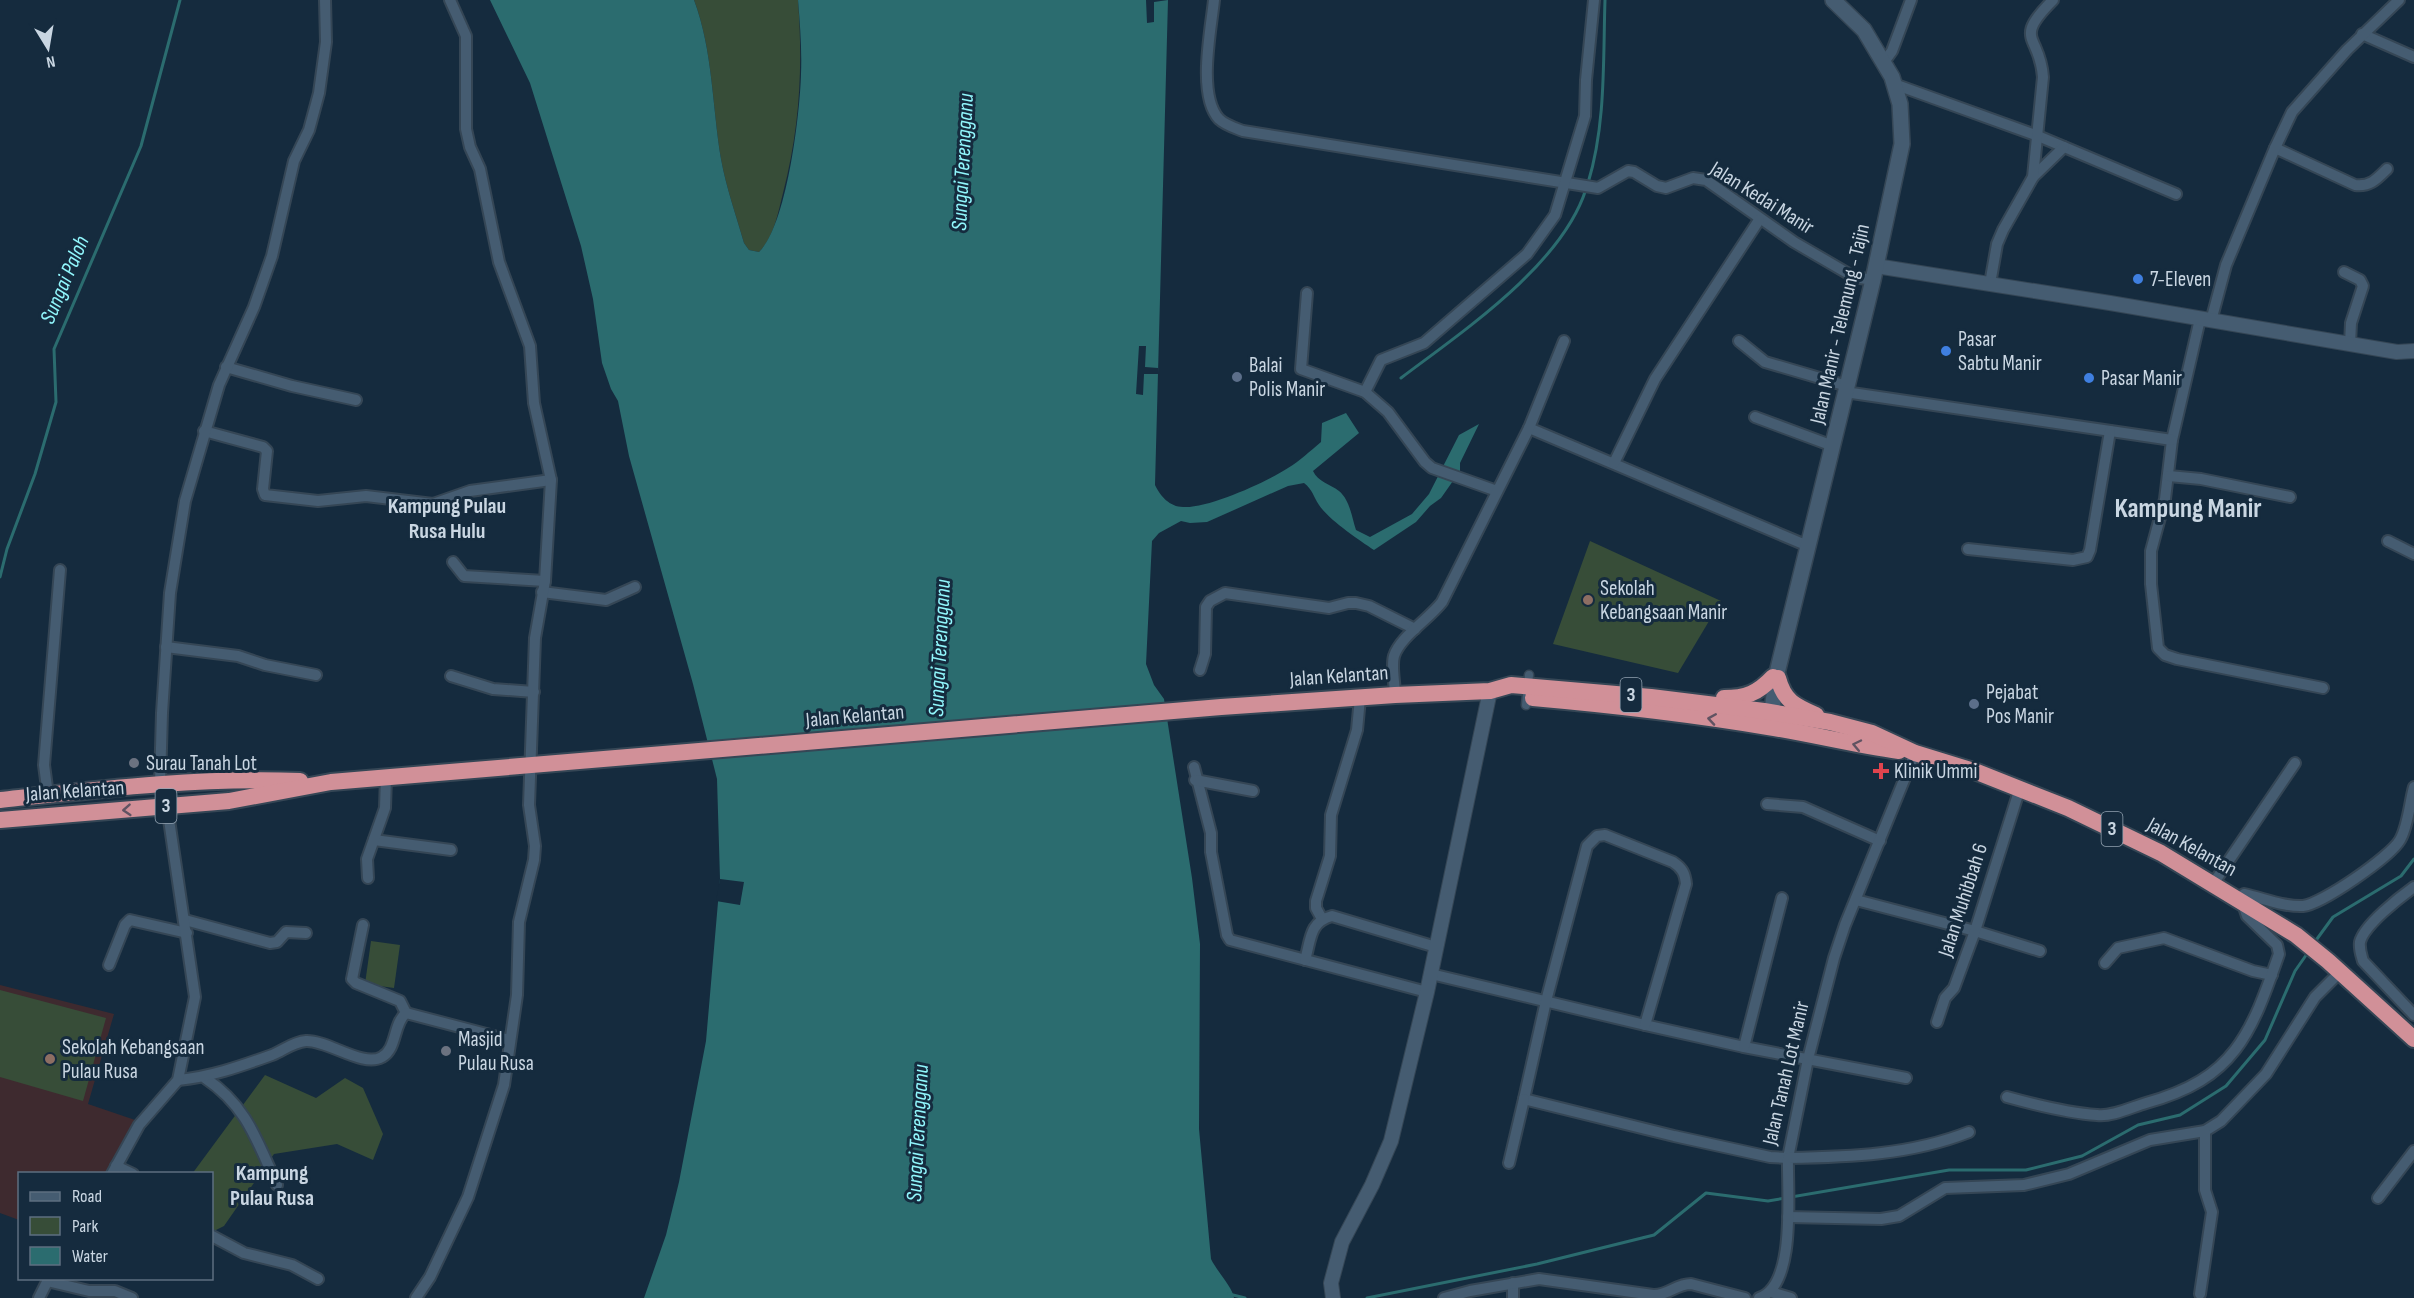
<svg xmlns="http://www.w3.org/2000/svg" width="2414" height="1298" viewBox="0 0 2414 1298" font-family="'Sofia Sans Condensed',sans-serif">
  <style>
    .education { fill: #3e2a2f }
    .green { fill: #374d38 }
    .water { fill: #2b6c6f }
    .pier { fill: #152b3e }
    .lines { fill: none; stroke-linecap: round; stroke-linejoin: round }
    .stream { stroke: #2b6c6f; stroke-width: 3 }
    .pedestrian-casing { stroke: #354655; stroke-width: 11 }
    .minor-casing { stroke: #354655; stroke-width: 14 }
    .tertiary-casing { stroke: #354655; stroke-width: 16 }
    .secondary-casing { stroke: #354655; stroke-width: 18 }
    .trunk-casing { stroke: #354655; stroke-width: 20 }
    .pedestrian { stroke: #455c71; stroke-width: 8 }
    .minor { stroke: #455c71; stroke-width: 10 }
    .tertiary { stroke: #455c71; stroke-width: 14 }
    .secondary { stroke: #455c71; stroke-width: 15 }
    .trunk { stroke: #d19098; stroke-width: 16 }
    .oneway { stroke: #605362 }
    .shop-dot { fill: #3f7fe0; stroke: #152b3e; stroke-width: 2 }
    .service-dot { fill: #5c6f8a; stroke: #152b3e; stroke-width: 2 }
    .education-dot { fill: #8d6e63; stroke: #152b3e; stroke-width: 2 }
    .worship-dot { fill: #6b7280; stroke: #152b3e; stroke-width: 2 }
    .health-dot { fill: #e0444e; stroke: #152b3e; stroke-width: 2 }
    .labels { text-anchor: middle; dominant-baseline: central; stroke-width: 6; stroke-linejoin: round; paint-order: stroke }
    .shield { fill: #152b3e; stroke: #93a3b1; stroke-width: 1.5 }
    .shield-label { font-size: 20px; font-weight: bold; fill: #c9d6e2 }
    .street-label { font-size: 21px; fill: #c9d6e2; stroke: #152b3e }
    .poi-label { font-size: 21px; fill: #c9d6e2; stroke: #152b3e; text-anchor: start }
    .water-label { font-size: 22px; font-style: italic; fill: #91f6fc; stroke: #152b3e }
    .neighbourhood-label { font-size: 22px; font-weight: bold; fill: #c9d6e2; stroke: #152b3e }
    .district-label { font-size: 27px; font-weight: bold; fill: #c9d6e2; stroke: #152b3e }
  </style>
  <rect width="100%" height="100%" fill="#152b3e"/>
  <!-- education -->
  <path class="education" d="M0 985 114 1014 88 1104 138 1121 108 1173 20 1174 19 1220 0 1213Z"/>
  <!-- green -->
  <g class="green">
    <path d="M694 0H798C803 67 800 127 783 193 778 213 774 237 759 252L749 250 744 243C736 215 726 187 721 159 712 105 713 51 694 0Z"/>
    <path d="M1590 541 1721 601 1678 673 1553 644Z"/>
    <path d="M371 941 400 945 394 988 365 984Z"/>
    <path d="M0 990 106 1018 83 1101 0 1077Z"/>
    <path d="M265 1075 316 1098 345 1078 363 1088 383 1134 373 1160 337 1144 274 1154 224 1226 212 1232V1174H192Z"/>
  </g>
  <!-- water -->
  <path class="water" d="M490 0H694C713 51 712 105 721 159 726 187 736 215 744 243L749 250 759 252C787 225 800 114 801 74 802 50 800 24 798 0H1168L1155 485C1160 496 1170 507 1183 507 1207 509 1267 482 1288 468 1300 461 1310 451 1321 442L1322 423 1346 413 1359 433 1313 471C1318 482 1330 484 1339 491 1350 500 1352 518 1356 530L1370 537 1412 514 1429 494 1459 435 1479 424 1460 463V471L1441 498 1430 506 1416 522 1374 550C1359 540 1329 520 1319 505 1313 496 1313 490 1304 483L1288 486 1207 522 1190 523 1181 521 1159 533 1152 541 1146 664 1154 685 1164 699 1192 878 1200 944 1199 1129 1211 1259C1216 1270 1233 1288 1234 1298H644L666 1235 679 1182 706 1041 720 879 717 779 693 684 629 456 618 401 611 389 602 363 593 299 581 246 530 83Z"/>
  <!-- pier -->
  <g class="pier">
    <path d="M1146 0H1168L1154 2V22L1147 23Z"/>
    <path d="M1139 346H1146L1145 367 1158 368V374H1144L1143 395 1136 394Z"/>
    <path d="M720 879 744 882 740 905 716 901Z"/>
  </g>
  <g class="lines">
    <!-- stream -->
    <g class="stream">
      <path d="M1588 183C1606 124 1603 61 1605 0"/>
      <path d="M1401 378C1463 331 1562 265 1586 189"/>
      <path d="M0 577 7 549 35 474 56 402 54 349 141 146 180 0"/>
      <path d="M2314 943 2333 917 2401 876 2414 859"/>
      <path d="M1229 1294 1245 1298"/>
      <path d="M1367 1298 1537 1264 1654 1235 1706 1193 1768 1201 1949 1170H2026L2082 1156 2138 1125 2180 1115 2226 1086 2265 1040 2295 971 2309 951"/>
    </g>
    <!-- pedestrian casing -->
    <g class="pedestrian-casing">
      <path id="pedestrian" d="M1526 705 1529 675"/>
    </g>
    <!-- minor casing -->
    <g class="minor-casing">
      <g id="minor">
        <path d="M1214 0C1211 30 1197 95 1219 119 1225 125 1235 128 1243 131L1598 188 1628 171 1634 172 1657 186 1666 188 1693 178 1706 180 1794 242 1854 277 1873 280"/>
        <path d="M2362 34 2414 57"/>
        <path d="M1884 62 1892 51 1911 0"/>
        <path d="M1894 84 2038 136 2176 194"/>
        <path d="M2275 148 2355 185C2370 187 2377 179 2387 169"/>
        <path d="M2033 177 2064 147"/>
        <path d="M2344 272 2360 280 2363 286 2351 323 2350 344"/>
        <path d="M1990 284 1997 244 2003 230 2033 177 2043 77C2040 34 2012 41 2053 0"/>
        <path d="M1307 293 1301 369 1365 392 1388 412 1425 462 1432 468 1497 491"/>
        <path d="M2200 319 2172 440 2165 499 2151 551V584L2158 648 2165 655 2177 659 2323 688"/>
        <path d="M2211 321 2226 265 2275 148 2292 112 2347 50 2399 0"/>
        <path d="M1739 341 1765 362 1847 386"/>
        <path d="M226 367 292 386 356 400"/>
        <path d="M1365 392 1381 360 1424 343 1527 254 1555 215 1585 116 1586 80 1594 0"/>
        <path d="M1845 392 2172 440"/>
        <path d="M1755 417 1833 446"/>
        <path d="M1529 428 1808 546"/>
        <path d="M204 431 263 447 267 451 263 489 265 495 318 501 366 496 433 504 470 491 551 480"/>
        <path d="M1614 463 1655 379 1759 220"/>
        <path d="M2169 476 2201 479 2290 497"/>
        <path d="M2388 541 2414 554"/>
        <path d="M1968 549 2073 560 2087 557 2090 550 2110 431"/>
        <path d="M453 562 464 576 545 581"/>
        <path d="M542 592 606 600 635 587"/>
        <path d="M166 647 238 656 265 665 316 675"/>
        <path d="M1200 670 1205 654 1206 607 1210 601 1225 593 1329 608 1348 603H1356L1369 606 1415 629"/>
        <path d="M451 676 493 689 534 692"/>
        <path d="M1395 695C1395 684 1391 666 1394 656 1400 637 1429 619 1442 602L1529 428 1564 341"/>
        <path d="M1194 767 1211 833V852L1227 935 1230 940 1427 992"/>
        <path d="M1195 780 1253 791"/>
        <path d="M160 783 162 713 170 593 185 501 219 385 254 307 272 256 294 161 309 130 319 93 326 42 325 0"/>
        <path d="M48 795 44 765 60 570"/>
        <path d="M1767 804 1803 807 1880 841"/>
        <path d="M374 840 451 850"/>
        <path d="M368 878 367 859 385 808 386 777"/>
        <path d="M2213 884 2295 763"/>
        <path d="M2414 887C2400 897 2364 925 2360 942 2359 949 2361 954 2363 961L2414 1015"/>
        <path d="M2238 899 2244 894C2263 898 2283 907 2303 906 2322 904 2390 857 2400 840 2408 827 2410 801 2414 787"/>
        <path d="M1856 900 1975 931 2040 951"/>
        <path d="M1322 919 1316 908V901L1330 856 1331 815 1357 730 1360 698"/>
        <path d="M185 920 270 943 277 942 286 932 306 933"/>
        <path d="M363 925 352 979 356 983 400 1001 406 1013"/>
        <path d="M1305 960C1311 940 1309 922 1332 916L1436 947"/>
        <path d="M2105 963 2118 948 2164 938 2253 971 2272 975"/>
        <path d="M109 965 125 925 130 920 187 933"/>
        <path d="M1431 974 1645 1025 1744 1047 1906 1078"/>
        <path d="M1937 1022 1945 998 1954 988 1975 931 2020 788"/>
        <path d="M1645 1025 1686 884C1685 873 1682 868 1673 862L1605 835 1597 836 1587 846 1546 1001 1524 1099 1674 1136 1770 1157 1788 1158 1808 1059 1834 958 1845 925 1915 753"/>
        <path d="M1744 1047 1782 898"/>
        <path d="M205 1078C247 1106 257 1141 277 1185"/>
        <path d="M178 1080C211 1077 241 1066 272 1055 284 1050 293 1042 306 1041 328 1040 363 1068 382 1057 397 1049 393 1024 406 1013L509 1040"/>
        <path d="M2007 1097C2036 1105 2067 1113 2097 1115 2112 1117 2132 1107 2146 1103 2235 1079 2251 1034 2279 954L2277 945 2247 916 2242 901"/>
        <path d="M1509 1163 1524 1099"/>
        <path d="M116 1166 133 1174"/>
        <path d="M112 1174 139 1125 178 1080 195 997 167 806"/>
        <path d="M2378 1198 2414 1151"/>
        <path d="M1788 1217 1881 1219 1899 1216 1945 1188 2024 1185 2069 1174 2150 1140 2205 1131 2221 1121 2266 1074 2315 997 2340 972"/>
        <path d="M212 1236 244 1253 292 1265 318 1279"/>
        <path d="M47 1281 89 1291H115L132 1298"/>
        <path d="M1513 1283V1298"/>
        <path d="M1771 1292 1791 1298"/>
        <path d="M2200 1294 2212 1212 2205 1190V1131"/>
        <path d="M39 1298 49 1278"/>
        <path d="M416 1298 430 1277 468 1197 504 1085 517 995 519 922 534 860 535 846 529 805 535 638 545 581 551 480 534 403 530 346 499 262 480 169 470 147 466 129V36L450 0"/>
        <path d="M1444 1298 1470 1291 1539 1279 1653 1295C1667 1296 1676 1284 1691 1284L1745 1298"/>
        <path d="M1759 1298C1797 1286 1787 1190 1788 1158 1849 1157 1911 1155 1969 1132"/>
      </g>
    </g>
    <!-- tertiary casing -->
    <g class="tertiary-casing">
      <g id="tertiary">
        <path d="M1876 266 2110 303 2397 352 2414 351"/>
        <path d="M1333 1298 1331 1283 1342 1242 1372 1185 1391 1141 1427 992 1490 691"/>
      </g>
    </g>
    <!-- secondary casing -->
    <g class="secondary-casing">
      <path id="secondary" d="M1770 725 1777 673 1873 280 1902 144 1900 104 1892 77 1864 30 1833 0"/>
    </g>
    <!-- trunk casing -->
    <g class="trunk-casing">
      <g id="trunk">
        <path d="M1778 678C1784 701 1795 706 1816 715"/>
        <path d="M1533 698C1612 705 1690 714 1768 727 1812 734 1855 745 1899 751"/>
        <path d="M1724 698C1746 698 1758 693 1773 677"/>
        <path d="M0 800C100 789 199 777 300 781"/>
        <path d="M0 820 229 801 331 782 1221 707 1395 695 1490 691 1511 685 1651 697 1764 711 1830 722 1872 733 1915 753 1977 772 2068 808 2161 853 2296 935 2328 961 2414 1039"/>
      </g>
    </g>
    <!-- pedestrian -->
    <use href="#pedestrian" class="pedestrian"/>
    <!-- minor -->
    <use href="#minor" class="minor"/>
    <!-- tertiary -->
    <use href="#tertiary" class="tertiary"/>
    <!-- secondary -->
    <use href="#secondary" class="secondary"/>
    <!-- trunk -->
    <use href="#trunk" class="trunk"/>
  </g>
  <!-- one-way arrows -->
  <defs><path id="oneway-chevron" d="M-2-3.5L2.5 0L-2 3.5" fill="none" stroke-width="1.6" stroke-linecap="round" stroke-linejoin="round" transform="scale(1.5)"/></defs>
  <g class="oneway">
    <use href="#oneway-chevron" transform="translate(1712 719) rotate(-171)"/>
    <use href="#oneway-chevron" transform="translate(1857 745) rotate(-168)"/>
    <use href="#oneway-chevron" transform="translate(127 810) rotate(176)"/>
  </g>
  <!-- markers -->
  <g class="shop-dot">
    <circle cx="2138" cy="279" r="6"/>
    <circle cx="1946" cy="351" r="6"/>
    <circle cx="2089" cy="378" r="6"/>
  </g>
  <g class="service-dot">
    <circle cx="1237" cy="377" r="6"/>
    <circle cx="1974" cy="704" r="6"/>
  </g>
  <g class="education-dot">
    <circle cx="1588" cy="600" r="6"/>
    <circle cx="50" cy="1059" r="6"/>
  </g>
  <g class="worship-dot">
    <circle cx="134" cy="763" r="6"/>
    <circle cx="446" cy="1051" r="6"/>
  </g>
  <path class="health-dot" d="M1878 762h6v6h6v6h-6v6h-6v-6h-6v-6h6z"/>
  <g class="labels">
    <!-- shield labels -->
    <g class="shield">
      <rect x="1620.5" y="678" width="21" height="34" rx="4.5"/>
      <rect x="155.5" y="789" width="21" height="34" rx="4.5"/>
      <rect x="2101.5" y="812" width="21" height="34" rx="4.5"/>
    </g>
    <g class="shield-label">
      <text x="1631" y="695">3</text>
      <text x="166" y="806">3</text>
      <text x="2112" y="829">3</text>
    </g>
    <!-- street labels -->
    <g class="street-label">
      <text transform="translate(1762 198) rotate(32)">Jalan Kedai Manir</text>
      <text transform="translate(1840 324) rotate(-77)">Jalan Manir - Telemung - Tajin</text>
      <text transform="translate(1339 676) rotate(-4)">Jalan Kelantan</text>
      <text transform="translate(855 716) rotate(-5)">Jalan Kelantan</text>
      <text transform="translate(75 791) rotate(-4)">Jalan Kelantan</text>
      <text transform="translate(2192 847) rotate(29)">Jalan Kelantan</text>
      <text transform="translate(1963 900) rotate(-72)">Jalan Muhibbah 6</text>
      <text transform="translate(1786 1073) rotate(-77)">Jalan Tanah Lot Manir</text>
    </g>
    <!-- poi labels -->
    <g class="poi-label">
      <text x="2150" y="279">7-Eleven</text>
      <text x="1958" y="339">Pasar<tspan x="1958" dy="24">Sabtu Manir</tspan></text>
      <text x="1249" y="365">Balai<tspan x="1249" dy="24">Polis Manir</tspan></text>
      <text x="2101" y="378">Pasar Manir</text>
      <text x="1600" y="588">Sekolah<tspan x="1600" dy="24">Kebangsaan Manir</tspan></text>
      <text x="1986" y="692">Pejabat<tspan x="1986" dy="24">Pos Manir</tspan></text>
      <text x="146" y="763">Surau Tanah Lot</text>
      <text x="1894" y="771">Klinik Ummi</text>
      <text x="458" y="1039">Masjid<tspan x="458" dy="24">Pulau Rusa</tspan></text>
      <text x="62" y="1047">Sekolah Kebangsaan<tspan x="62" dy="24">Pulau Rusa</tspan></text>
    </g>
    <!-- water labels -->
    <g class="water-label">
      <text transform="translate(963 162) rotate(-87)">Sungai Terengganu</text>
      <text transform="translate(65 280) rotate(-67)">Sungai Paloh</text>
      <text transform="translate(940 648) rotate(-87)">Sungai Terengganu</text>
      <text transform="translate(918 1133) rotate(-87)">Sungai Terengganu</text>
    </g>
    <!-- neighbourhood labels -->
    <g class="neighbourhood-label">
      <text x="447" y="506">Kampung Pulau<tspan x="447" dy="25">Rusa Hulu</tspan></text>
      <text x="272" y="1173">Kampung<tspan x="272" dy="25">Pulau Rusa</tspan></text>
    </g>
    <!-- district labels -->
    <g class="district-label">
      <text x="2188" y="509">Kampung Manir</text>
    </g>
  </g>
  <!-- legend -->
  <rect x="18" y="1172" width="195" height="108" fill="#152b3e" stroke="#5d6f80" stroke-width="1.5"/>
  <rect x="30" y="1192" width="30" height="9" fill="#455c71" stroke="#5d6f80" stroke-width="1.5"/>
  <text x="72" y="1202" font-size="18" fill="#c9d6e2">Road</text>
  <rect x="30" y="1217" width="30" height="18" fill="#374d38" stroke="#5d6f80" stroke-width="1.5"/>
  <text x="72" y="1232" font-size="18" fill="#c9d6e2">Park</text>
  <rect x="30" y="1247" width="30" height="18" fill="#2b6c6f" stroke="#5d6f80" stroke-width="1.5"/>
  <text x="72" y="1262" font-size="18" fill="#c9d6e2">Water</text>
  <!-- north arrow -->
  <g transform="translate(48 48) rotate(169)" stroke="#152b3e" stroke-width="4.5" paint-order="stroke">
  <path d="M0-4.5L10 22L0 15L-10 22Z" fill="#c9d6e2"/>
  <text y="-9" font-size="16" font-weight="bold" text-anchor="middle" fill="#c9d6e2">N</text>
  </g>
</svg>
